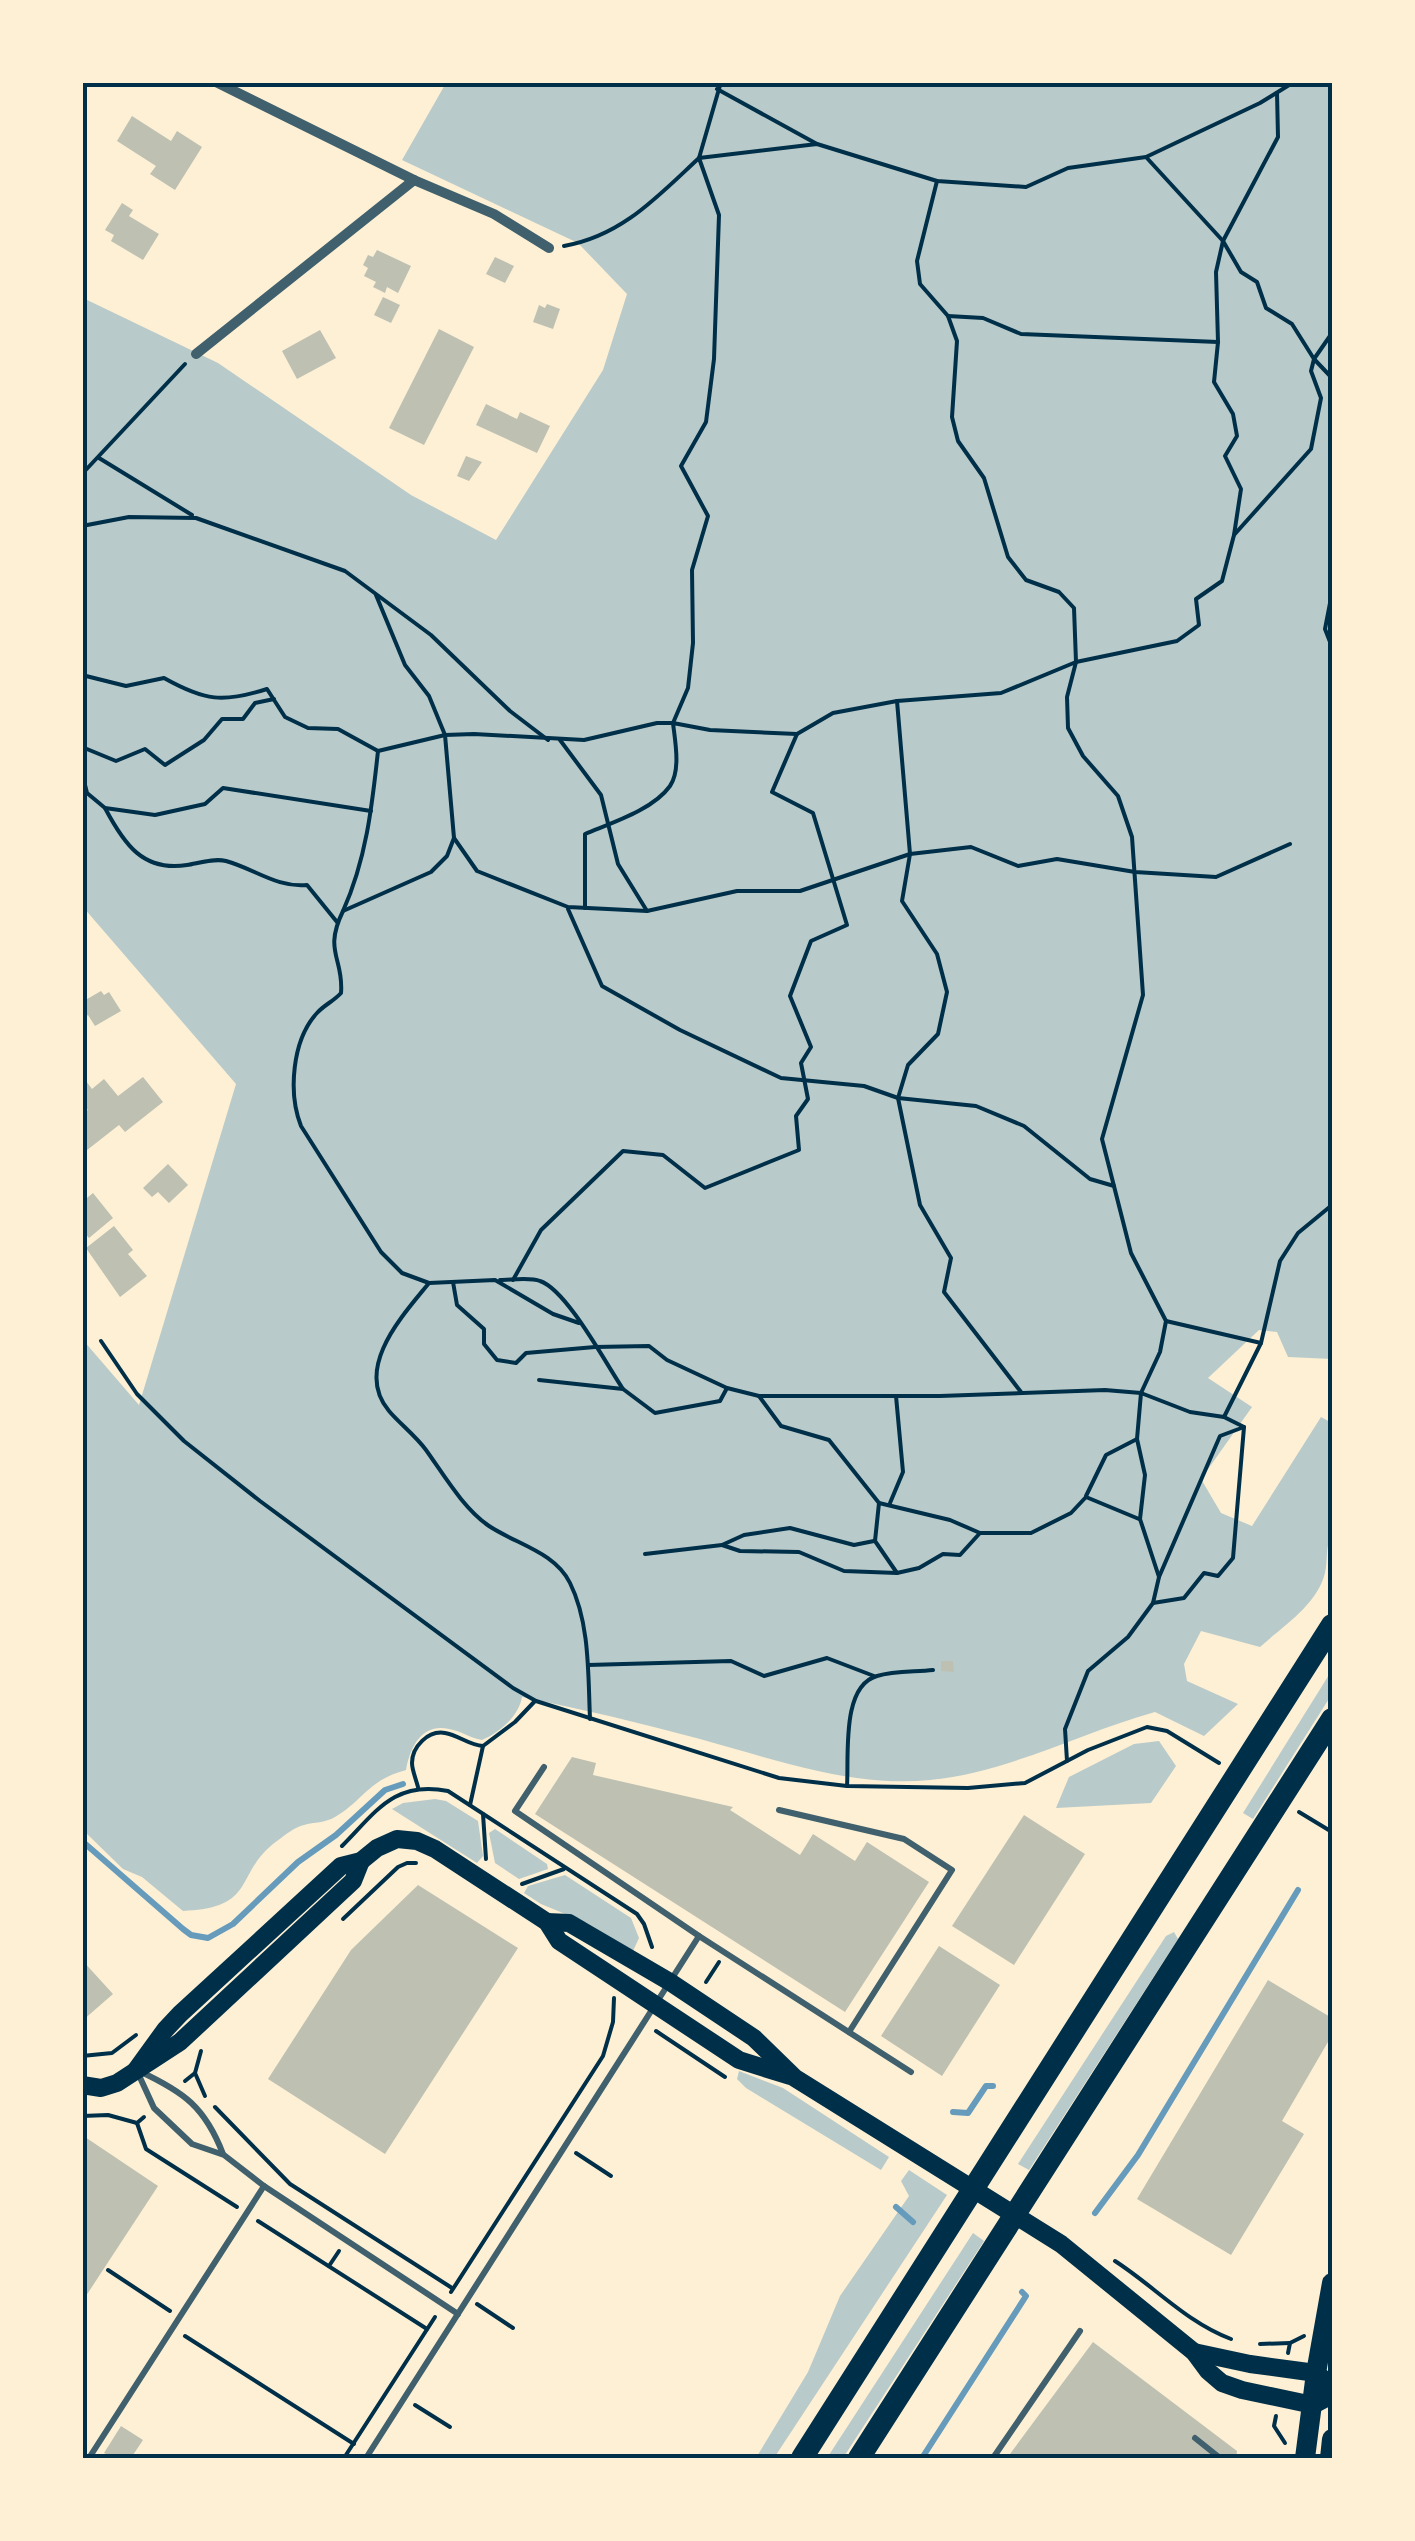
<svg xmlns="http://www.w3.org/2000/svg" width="1415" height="2541" viewBox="0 0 1415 2541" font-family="'Roboto Serif',serif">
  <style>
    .green { fill: #b9caca }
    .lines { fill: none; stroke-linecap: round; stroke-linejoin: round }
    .stream { stroke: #669bbc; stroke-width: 6 }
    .building { fill: #bec0b2 }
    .path { stroke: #003049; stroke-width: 4 }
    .service { stroke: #3f606c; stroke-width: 6 }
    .minor { stroke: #3f606c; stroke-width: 10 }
    .secondary { stroke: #003049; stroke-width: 18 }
    .primary { stroke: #003049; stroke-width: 20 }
    .motorway { stroke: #003049; stroke-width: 22 }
    .neatline { fill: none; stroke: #003049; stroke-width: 4 }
  </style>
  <rect width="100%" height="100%" fill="#fdf0d5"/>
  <!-- green -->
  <g class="green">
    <path d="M446 83H1332V1359L1288 1357 1277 1332 1259 1330 1208 1378 1252 1407 1201 1479 1221 1513 1252 1526 1321 1417 1332 1423V1533C1325 1546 1328 1560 1325 1573 1317 1605 1283 1626 1260 1647L1201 1631 1184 1664 1187 1681 1238 1704 1204 1736 1155 1712C1080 1733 1009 1772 930 1780 854 1788 773 1759 700 1739 641 1723 582 1709 522 1697 519 1716 499 1733 482 1740 470 1738 461 1731 449 1729 421 1723 410 1748 406 1770 368 1780 364 1800 335 1817 325 1823 314 1822 304 1825 295 1827 285 1835 277 1841 233 1873 259 1908 183 1911L142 1877 123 1869 83 1830V1340L139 1405 236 1084 83 907V298L218 363 411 495 496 540 603 370 627 294 578 243 402 160Z"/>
    <path d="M1332 1670V1694L1253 1819 1243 1813Z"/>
    <path d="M1159 1741 1176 1766 1151 1803 1056 1808 1069 1777 1134 1744Z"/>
    <path d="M435 1799 446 1801 478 1821 483 1856 477 1863 392 1809 403 1803Z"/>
    <path d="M495 1829 547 1864 548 1869 519 1879 495 1863 489 1833Z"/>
    <path d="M565 1875 631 1918 639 1938 633 1951 587 1923 541 1904 524 1893 528 1886Z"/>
    <path d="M1174 1932 1178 1939 1029 2170 1018 2164 1166 1936Z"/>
    <path d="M739 2071 783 2088 889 2157 881 2170 746 2088 737 2079Z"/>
    <path d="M909 2170 947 2195 774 2458H756L808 2372 840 2296 909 2196 901 2181Z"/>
    <path d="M973 2233 984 2241 843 2458H827Z"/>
  </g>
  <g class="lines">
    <!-- stream -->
    <g class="stream">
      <path d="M82 1841 183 1929 191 1935 208 1938 233 1924 298 1862 336 1835 385 1790 403 1784"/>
      <path d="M953 2112 968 2113 986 2086H993"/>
      <path d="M896 2207 913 2222"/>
      <path d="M1095 2213 1138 2155 1298 1890"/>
      <path d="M922 2458 1026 2296 1022 2292"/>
    </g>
  </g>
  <!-- building -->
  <g class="building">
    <path d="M132 116 171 141 177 131 202 147 175 190 150 174 156 166 117 141Z"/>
    <path d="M122 203 133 210 129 216 159 234 143 260 111 241 114 235 105 230Z"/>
    <path d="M377 250 411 266 398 293 387 287 385 293 373 287 376 282 364 276 368 268 363 265 368 255 373 257Z"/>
    <path d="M495 257 514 266 505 283 486 274Z"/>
    <path d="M383 297 400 305 391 323 374 315Z"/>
    <path d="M547 304 560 309 553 329 533 322 539 305 545 308Z"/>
    <path d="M439 329 474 347 424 445 389 428Z"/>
    <path d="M320 330 336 358 297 379 282 351Z"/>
    <path d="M486 404 517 419 520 412 550 426 537 453 476 425Z"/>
    <path d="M466 456 482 462 469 481 457 476Z"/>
    <path d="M101 991 104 995 109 992 121 1011 95 1026 88 1015 82 1019V1002Z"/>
    <path d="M143 1077 163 1102 125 1132 119 1125 82 1154V1114L88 1110 82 1103V1083L86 1081 92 1089 104 1079 118 1096Z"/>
    <path d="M168 1164 188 1185 169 1203 158 1192 152 1197 143 1188Z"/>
    <path d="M93 1193 113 1218 89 1238 82 1230V1202Z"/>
    <path d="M114 1226 133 1250 128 1254 147 1276 120 1297 86 1248Z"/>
    <path d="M941 1661H953L954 1672 941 1671Z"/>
    <path d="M572 1757 596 1763 593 1775 733 1807 730 1810 800 1855 813 1834 855 1861 867 1842 929 1882 845 2012 535 1814Z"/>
    <path d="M1024 1815 1085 1854 1014 1965 952 1926Z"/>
    <path d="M418 1885 518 1948 385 2154 268 2079 351 1950Z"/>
    <path d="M939 1946 1000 1985 942 2076 881 2036Z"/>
    <path d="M82 1960 113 1994 82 2021Z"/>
    <path d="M1268 1980 1332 2018V2035L1282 2121 1304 2134 1231 2255 1137 2199Z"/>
    <path d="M82 2135 158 2186 82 2302Z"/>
    <path d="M1093 2342 1237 2451 1236 2458H1007Z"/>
    <path d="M121 2426 143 2440 131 2458H113L104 2453Z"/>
  </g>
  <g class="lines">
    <!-- path -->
    <g class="path">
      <path d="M721 82 699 158 817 144 937 181 1026 187 1068 168 1146 157 1260 103 1294 82"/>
      <path d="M717 89 817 144"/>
      <path d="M1146 157 1223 241 1241 272 1257 282 1266 308 1292 324 1314 359 1332 378"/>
      <path d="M937 181 917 261 920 284 948 316 957 341 952 417 958 441 984 478 1008 557 1026 580 1059 592 1074 608 1076 662 1067 697 1068 728 1083 756 1118 796 1132 837 1143 995 1102 1139 1131 1253 1166 1321 1160 1352 1141 1393 1137 1439 1145 1475 1140 1519 1159 1577 1153 1603 1128 1637 1088 1671 1065 1729 1067 1761"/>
      <path d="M948 316 983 318 1021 334 1218 342"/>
      <path d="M99 458 192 515"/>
      <path d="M82 474 185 364"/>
      <path d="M82 526 129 517 196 518 345 571 431 635 510 711 548 740"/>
      <path d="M1234 535 1241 489 1225 456 1237 436 1233 414 1214 382 1218 342 1216 272 1223 241 1278 137 1277 93"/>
      <path d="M1332 593 1325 629 1332 647"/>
      <path d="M376 595 405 665 429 696 445 735 454 838 447 856 431 872 343 911C323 952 344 958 341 993 334 1001 324 1005 317 1013 292 1040 288 1093 301 1126L381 1252 402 1273 429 1283 495 1280 553 1314 579 1323"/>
      <path d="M82 675 126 686 164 678C205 701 223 703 267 689L285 717 308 728 338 729 378 751"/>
      <path d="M897 701 910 854 902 901 937 954 947 992 938 1034 908 1065 898 1098 920 1205 951 1258 944 1292 1021 1392"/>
      <path d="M560 740 601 795 618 864 647 911"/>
      <path d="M82 747 116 761 145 749 165 765 204 740 222 719H243L255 703 274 699"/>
      <path d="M82 773 87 793 105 808 155 815 205 804 223 788 371 811"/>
      <path d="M105 808C124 844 143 872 187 865 199 863 214 858 226 861 255 869 277 888 307 885L337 922"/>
      <path d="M454 838 477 871 568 907 647 911 737 891H800L910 854 971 847 1018 866 1057 859 1135 872 1216 877 1290 844"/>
      <path d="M585 908V834C611 823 653 810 670 786 681 770 675 741 673 723L710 730 797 734 833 713 897 701 1001 693 1076 662 1177 641 1199 625 1196 599 1222 581 1234 535 1311 449 1321 398 1311 371 1314 359 1332 333"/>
      <path d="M568 909 602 986 680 1030 781 1078 864 1086 898 1098 976 1106 1024 1126 1090 1179 1114 1186"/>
      <path d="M343 911C366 860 372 807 378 751L445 735 474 734 584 740 657 723H673L688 688 693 643 692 570 708 516 681 466 706 422 714 359 719 215 699 158C658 196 622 236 564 246"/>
      <path d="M500 1280C511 1280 530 1277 540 1281 567 1290 606 1364 623 1389"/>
      <path d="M513 1280 541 1230 623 1151 663 1155 705 1188 799 1150 796 1116 808 1099 801 1063 811 1047 790 996 811 941 847 925 813 813 772 792 797 734"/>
      <path d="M453 1282 457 1305 484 1329V1344L497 1360 516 1363 526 1353 595 1347 649 1346 667 1360 727 1388 759 1396H940L1105 1390 1141 1393 1190 1412 1224 1417 1261 1343 1280 1261 1298 1233 1332 1205"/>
      <path d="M429 1283C403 1315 353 1368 389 1411 400 1424 415 1435 426 1450 444 1475 463 1508 489 1526 516 1544 555 1552 570 1583 590 1623 588 1675 590 1719"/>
      <path d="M1166 1321 1261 1343"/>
      <path d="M101 1341 137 1394 184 1441 260 1501 513 1688 536 1701 779 1778 847 1786 968 1788 1025 1783 1088 1750 1147 1727 1167 1731 1219 1763"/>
      <path d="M539 1380 623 1389 655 1413 720 1401 727 1388"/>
      <path d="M759 1396 781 1426 829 1440 879 1503 875 1541 897 1573"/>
      <path d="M1086 1496 1106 1455 1137 1439"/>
      <path d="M879 1503 950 1520 980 1533H1031L1071 1513 1086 1497 1139 1519"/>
      <path d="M890 1503 903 1472 896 1396"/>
      <path d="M722 1545 740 1551 799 1552 844 1571 897 1573 919 1568 943 1554 960 1555 980 1533"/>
      <path d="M645 1554 722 1545 744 1535 790 1528 854 1545 874 1541"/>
      <path d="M1159 1577 1220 1436 1244 1427"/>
      <path d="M1153 1603 1184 1598 1204 1573 1218 1576 1233 1558 1244 1427 1224 1417"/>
      <path d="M588 1665 731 1661 764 1676 827 1658 874 1676"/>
      <path d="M847 1786C849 1756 841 1686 877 1676 894 1671 915 1672 933 1670"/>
      <path d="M418 1787C416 1779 412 1770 412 1763 412 1747 428 1730 445 1733 458 1735 469 1745 483 1746L515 1722 535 1701"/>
      <path d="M470 1805 483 1746"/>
      <path d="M1299 1812 1332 1832"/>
      <path d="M483 1814 486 1859"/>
      <path d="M342 1846C376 1812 394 1780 448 1791L637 1914 644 1924 652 1947"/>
      <path d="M522 1884 564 1869"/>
      <path d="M343 1919 398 1867 407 1863H416"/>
      <path d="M706 1982 719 1962"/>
      <path d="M656 2031 725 2077"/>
      <path d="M82 2056 112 2053 136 2035"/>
      <path d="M195 2073 205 2096"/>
      <path d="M185 2081 195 2073 201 2051"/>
      <path d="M215 2107 290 2184 452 2288"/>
      <path d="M82 2116 108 2115 137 2123 144 2117"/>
      <path d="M137 2123 146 2149 237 2207"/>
      <path d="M576 2153 611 2176"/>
      <path d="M258 2221 427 2329"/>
      <path d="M1115 2261C1154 2286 1186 2322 1231 2339"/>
      <path d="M329 2266 339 2251"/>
      <path d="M108 2270 170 2311"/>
      <path d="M451 2292 603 2056 613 2022 614 1998"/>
      <path d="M477 2304 513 2328"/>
      <path d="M185 2336 354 2444"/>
      <path d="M1260 2344 1290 2343"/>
      <path d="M1288 2353 1290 2343 1304 2336"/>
      <path d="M415 2405 450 2427"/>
      <path d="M1276 2416 1274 2426 1285 2443"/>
      <path d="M344 2458 435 2317"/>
    </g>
    <!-- service -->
    <g class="service">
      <path d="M544 1767 515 1811 699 1936"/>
      <path d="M779 1810 904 1839 952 1870 849 2032"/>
      <path d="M137 2071 154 2108 192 2144 224 2155 264 2186 458 2314"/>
      <path d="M139 2071C184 2092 205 2107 223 2154"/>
      <path d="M1195 2438 1220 2458"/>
      <path d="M89 2458 264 2186"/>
      <path d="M366 2458 699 1936 911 2072"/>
      <path d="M993 2458 1080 2331"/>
    </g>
    <!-- minor -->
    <g class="minor">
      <path d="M216 82 414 180 494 214 549 248"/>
      <path d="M196 354 414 180"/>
    </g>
    <!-- secondary -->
    <g class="secondary">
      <path d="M547 1922 569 1923 670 1982 754 2038 795 2078 1061 2244 1194 2352 1208 2371 1222 2383 1242 2390 1313 2405 1332 2395"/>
      <path d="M136 2070 165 2030 180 2014 341 1866 361 1861 377 1848 397 1839 417 1841 435 1849 547 1922 559 1941 739 2060 790 2076"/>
      <path d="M82 2085 101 2088 117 2083 180 2042 353 1881 361 1861"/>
      <path d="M1194 2352 1250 2364 1316 2373 1332 2386"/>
    </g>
    <!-- primary -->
    <g class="primary">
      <path d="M1305 2458 1316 2373 1332 2283"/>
      <path d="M1330 2458 1332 2439"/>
    </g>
    <!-- motorway -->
    <g class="motorway">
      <path d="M802 2458 1332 1625"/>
      <path d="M859 2458 1332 1719"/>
    </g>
  </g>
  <!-- border -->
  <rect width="1415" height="2541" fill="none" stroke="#fdf0d5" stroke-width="170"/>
  <rect x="85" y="85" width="1245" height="2371" class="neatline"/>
</svg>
